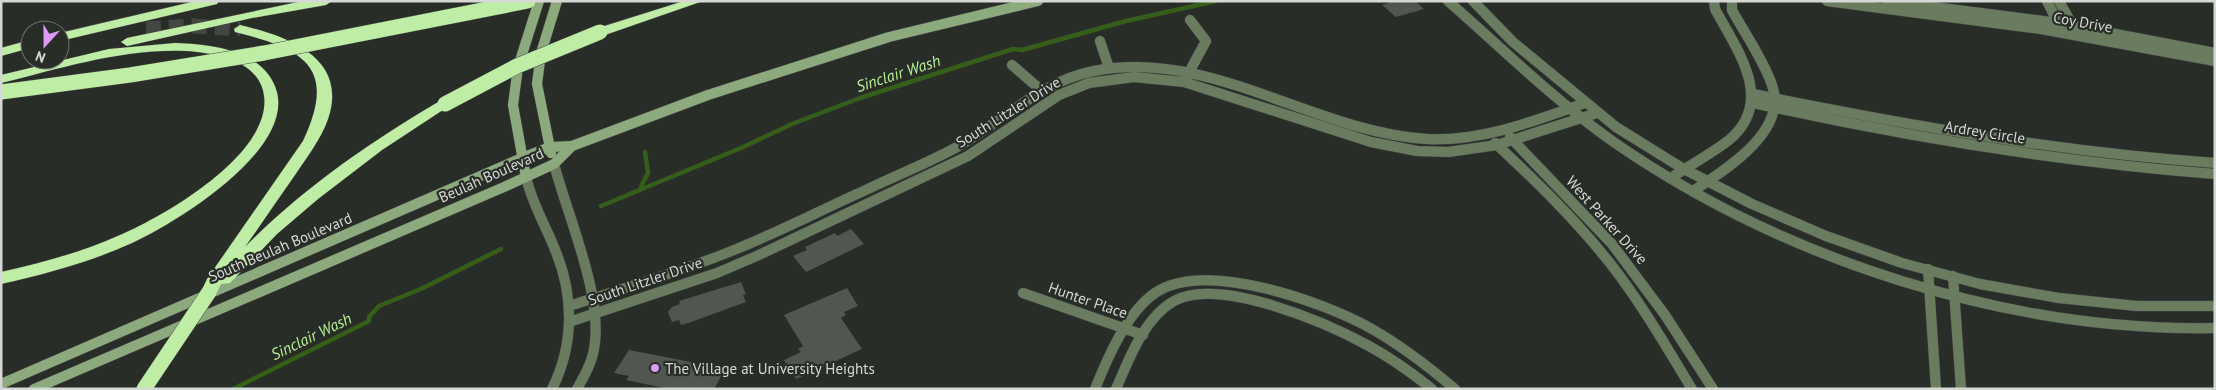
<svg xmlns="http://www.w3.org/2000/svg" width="2216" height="390" viewBox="0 0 2216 390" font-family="'PT Sans',sans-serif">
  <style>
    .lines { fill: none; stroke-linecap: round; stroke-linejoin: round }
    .stream { stroke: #365e1b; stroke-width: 4.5 }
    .building { fill: #525650 }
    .motorway-tunnel { stroke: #434742; stroke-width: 15; stroke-dasharray: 15 8; stroke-linecap: butt }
    .minor-casing { stroke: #454844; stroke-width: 11 }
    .tertiary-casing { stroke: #454844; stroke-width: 11 }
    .secondary-casing { stroke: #454844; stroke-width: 11 }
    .motorway-casing { stroke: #454844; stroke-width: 1 }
    .minor { stroke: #6a7c60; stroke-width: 10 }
    .tertiary { stroke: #6a7c60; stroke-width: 10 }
    .secondary { stroke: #8caa7d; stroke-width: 10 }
    .motorway { fill: #bfeda6; fill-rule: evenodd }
    .motorway-bridge-casing { stroke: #454844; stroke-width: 16; stroke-linecap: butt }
    .motorway-bridge { stroke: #bfeda6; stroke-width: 15 }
    .poi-dot { fill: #da9af6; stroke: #292d28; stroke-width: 2 }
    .labels { text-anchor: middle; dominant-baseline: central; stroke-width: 4.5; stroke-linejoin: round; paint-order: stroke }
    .street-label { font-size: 15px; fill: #d5d8d4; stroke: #292d28 }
    .poi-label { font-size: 15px; fill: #d5d8d4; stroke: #292d28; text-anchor: start }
    .water-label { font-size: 16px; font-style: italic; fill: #b4ef93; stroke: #292d28 }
  </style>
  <rect width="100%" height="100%" fill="#292d28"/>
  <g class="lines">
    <!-- stream -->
    <g class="stream">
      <path d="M640 189 648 173 645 152"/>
      <path d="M601 206 741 148 792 124 860 98 1013 49 1022 50 1126 21 1216 1"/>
      <path d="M233 389 369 321V317L379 306 423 288 501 249"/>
    </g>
  </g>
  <!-- building -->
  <g class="building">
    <path d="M1394 1H1415L1424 9 1396 17 1382 5Z"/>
    <path d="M851 229 864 244 806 272 793 256 807 250 805 247 835 233 837 236Z"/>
    <path d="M741 282 746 294 743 295 746 302 691 322 681 325 679 320 672 322 668 312 672 307 680 304 679 301Z"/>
    <path d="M847 288 858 306 844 312 846 315 841 318 862 349 796 379 784 360 801 352 798 349 803 346 784 315Z"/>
    <path d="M629 350 696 363 693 367 723 373 714 389H669L626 380 629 376 614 373Z"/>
  </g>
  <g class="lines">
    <!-- motorway-tunnel -->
    <path class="motorway-tunnel" d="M146 29 193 26 240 29"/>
    <!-- minor casing -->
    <g class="minor-casing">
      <g id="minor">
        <path d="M1827 1 2041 29 2215 61"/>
        <path d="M1887 1 2058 23 2215 53"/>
        <path d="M2047 1 2060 27"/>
        <path d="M2059 1 2075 30"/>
        <path d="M1100 41 1109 68"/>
        <path d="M1012 65 1042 91"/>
        <path d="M1187 76 1206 41 1190 20"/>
        <path d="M1753 94C1906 125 2059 152 2215 163"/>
        <path d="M1753 103C1906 137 2059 162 2215 174"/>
        <path d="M1510 137 1612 244 1665 315 1713 389"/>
        <path d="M1495 143C1537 182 1578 222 1613 267 1643 306 1667 348 1692 389"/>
        <path d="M1671 178C1690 165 1711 154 1729 140 1776 101 1737 50 1715 9L1714 1"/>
        <path d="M1693 191C1725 170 1789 131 1772 85 1763 59 1745 34 1732 10V1"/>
        <path d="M1928 269 1936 389"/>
        <path d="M1953 276 1961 389"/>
        <path d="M1023 293 1143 335"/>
        <path d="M569 306C624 288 681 272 734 250 779 232 823 209 868 189 897 175 928 163 957 147 1002 122 1041 81 1094 71 1210 48 1313 132 1427 139 1481 142 1534 121 1585 103"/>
        <path d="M569 322 717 273 759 255 968 156 1059 95 1089 83 1134 77 1184 82 1371 142 1417 151 1448 152 1497 145 1597 113"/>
        <path d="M1095 389C1107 359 1127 312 1155 293 1205 259 1324 302 1372 329 1402 346 1429 367 1455 389"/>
        <path d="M1116 389C1129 359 1144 318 1174 301 1219 276 1327 323 1369 346 1391 358 1412 373 1432 389"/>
      </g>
    </g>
    <!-- tertiary casing -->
    <g class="tertiary-casing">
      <g id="tertiary">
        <path d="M1448 1C1503 49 1555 101 1615 143 1785 260 2008 332 2215 328"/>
        <path d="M1473 1 1513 42 1616 127 1682 168 1752 204 1826 236 1902 263 1980 284 2059 298 2137 306H2215"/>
        <path d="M554 164C568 218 606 301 593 354 590 367 583 378 577 389"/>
        <path d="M526 177C532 204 546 226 556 252 574 297 574 345 552 389"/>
      </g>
    </g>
    <!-- secondary casing -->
    <g class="secondary-casing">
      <g id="secondary">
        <path d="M551 153 537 84 541 53 557 1"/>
        <path d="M526 177 513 105 518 67 539 1"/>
        <path d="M1 384 522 158 550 147 572 146"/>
        <path d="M34 389 504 187 554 164 572 146 708 95 889 37 1038 1"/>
      </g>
    </g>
    <!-- motorway casing -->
    <g class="motorway-casing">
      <g id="motorway">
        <path d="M196 1H219L217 4 60 41V33Z"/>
        <path d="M303 1H332L326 5 252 18 127 46 121 42 127 38Z"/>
        <path d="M684 1H703L605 35 600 36 594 32 595 29Z"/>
        <path d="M240 25C286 36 349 57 328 119 321 139 307 157 295 175 278 199 262 223 245 247 302 189 370 142 440 101L445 100 452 104 382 150 318 199 277 234 230 283 221 284 215 296H203L201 292 207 279 303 141C338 67 304 49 235 32L234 29Z"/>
        <path d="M30 40V48L1 56V48Z"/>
        <path d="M175 43C208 44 256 49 273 82 306 144 176 223 132 243 90 262 46 274 1 284V272C42 263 82 252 120 235 165 216 283 148 262 87 252 59 212 53 187 51 124 48 62 68 1 83V75L109 49Z"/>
      </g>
    </g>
    <!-- minor -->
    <use href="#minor" class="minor"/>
    <!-- tertiary -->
    <use href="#tertiary" class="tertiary"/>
    <!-- secondary -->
    <use href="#secondary" class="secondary"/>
    <!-- motorway -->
    <use href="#motorway" class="motorway"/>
    <!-- motorway-bridge casing -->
    <g class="motorway-bridge-casing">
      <g id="motorway-bridge">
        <path d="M1 92 130 75 264 53 528 1"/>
        <path d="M445 104 517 66 600 32"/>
        <path d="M144 389 209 292"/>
      </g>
    </g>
    <!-- motorway-bridge -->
    <use href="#motorway-bridge" class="motorway-bridge"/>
  </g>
  <!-- markers -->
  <circle class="poi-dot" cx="655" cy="368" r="5"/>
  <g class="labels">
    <!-- street labels -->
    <g class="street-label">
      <text transform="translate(2083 22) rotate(10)">Coy Drive</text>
      <text transform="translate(1008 112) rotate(-32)">South Litzler Drive</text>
      <text transform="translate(1985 132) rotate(9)">Ardrey Circle</text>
      <text transform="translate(491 175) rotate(-24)">Beulah Boulevard</text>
      <text transform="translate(1607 220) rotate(48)">West Parker Drive</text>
      <text transform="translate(280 247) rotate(-23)">South Beulah Boulevard</text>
      <text transform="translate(645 281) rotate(-19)">South Litzler Drive</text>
      <text transform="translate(1088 300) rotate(19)">Hunter Place</text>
    </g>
    <!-- poi labels -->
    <g class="poi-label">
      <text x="665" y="368">The Village at University Heights</text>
    </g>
    <!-- water labels -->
    <g class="water-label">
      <text transform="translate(898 73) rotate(-18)">Sinclair Wash</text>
      <text transform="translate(311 336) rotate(-26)">Sinclair Wash</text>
    </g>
  </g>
  <!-- border -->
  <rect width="2216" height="390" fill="none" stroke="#d5d8d4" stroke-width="5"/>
  <!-- north arrow -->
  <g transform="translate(45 45) rotate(201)"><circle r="24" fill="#292d28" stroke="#6e716d"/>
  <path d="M0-4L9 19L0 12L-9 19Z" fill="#da9af6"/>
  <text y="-8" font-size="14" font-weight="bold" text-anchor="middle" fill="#d5d8d4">N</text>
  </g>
</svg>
